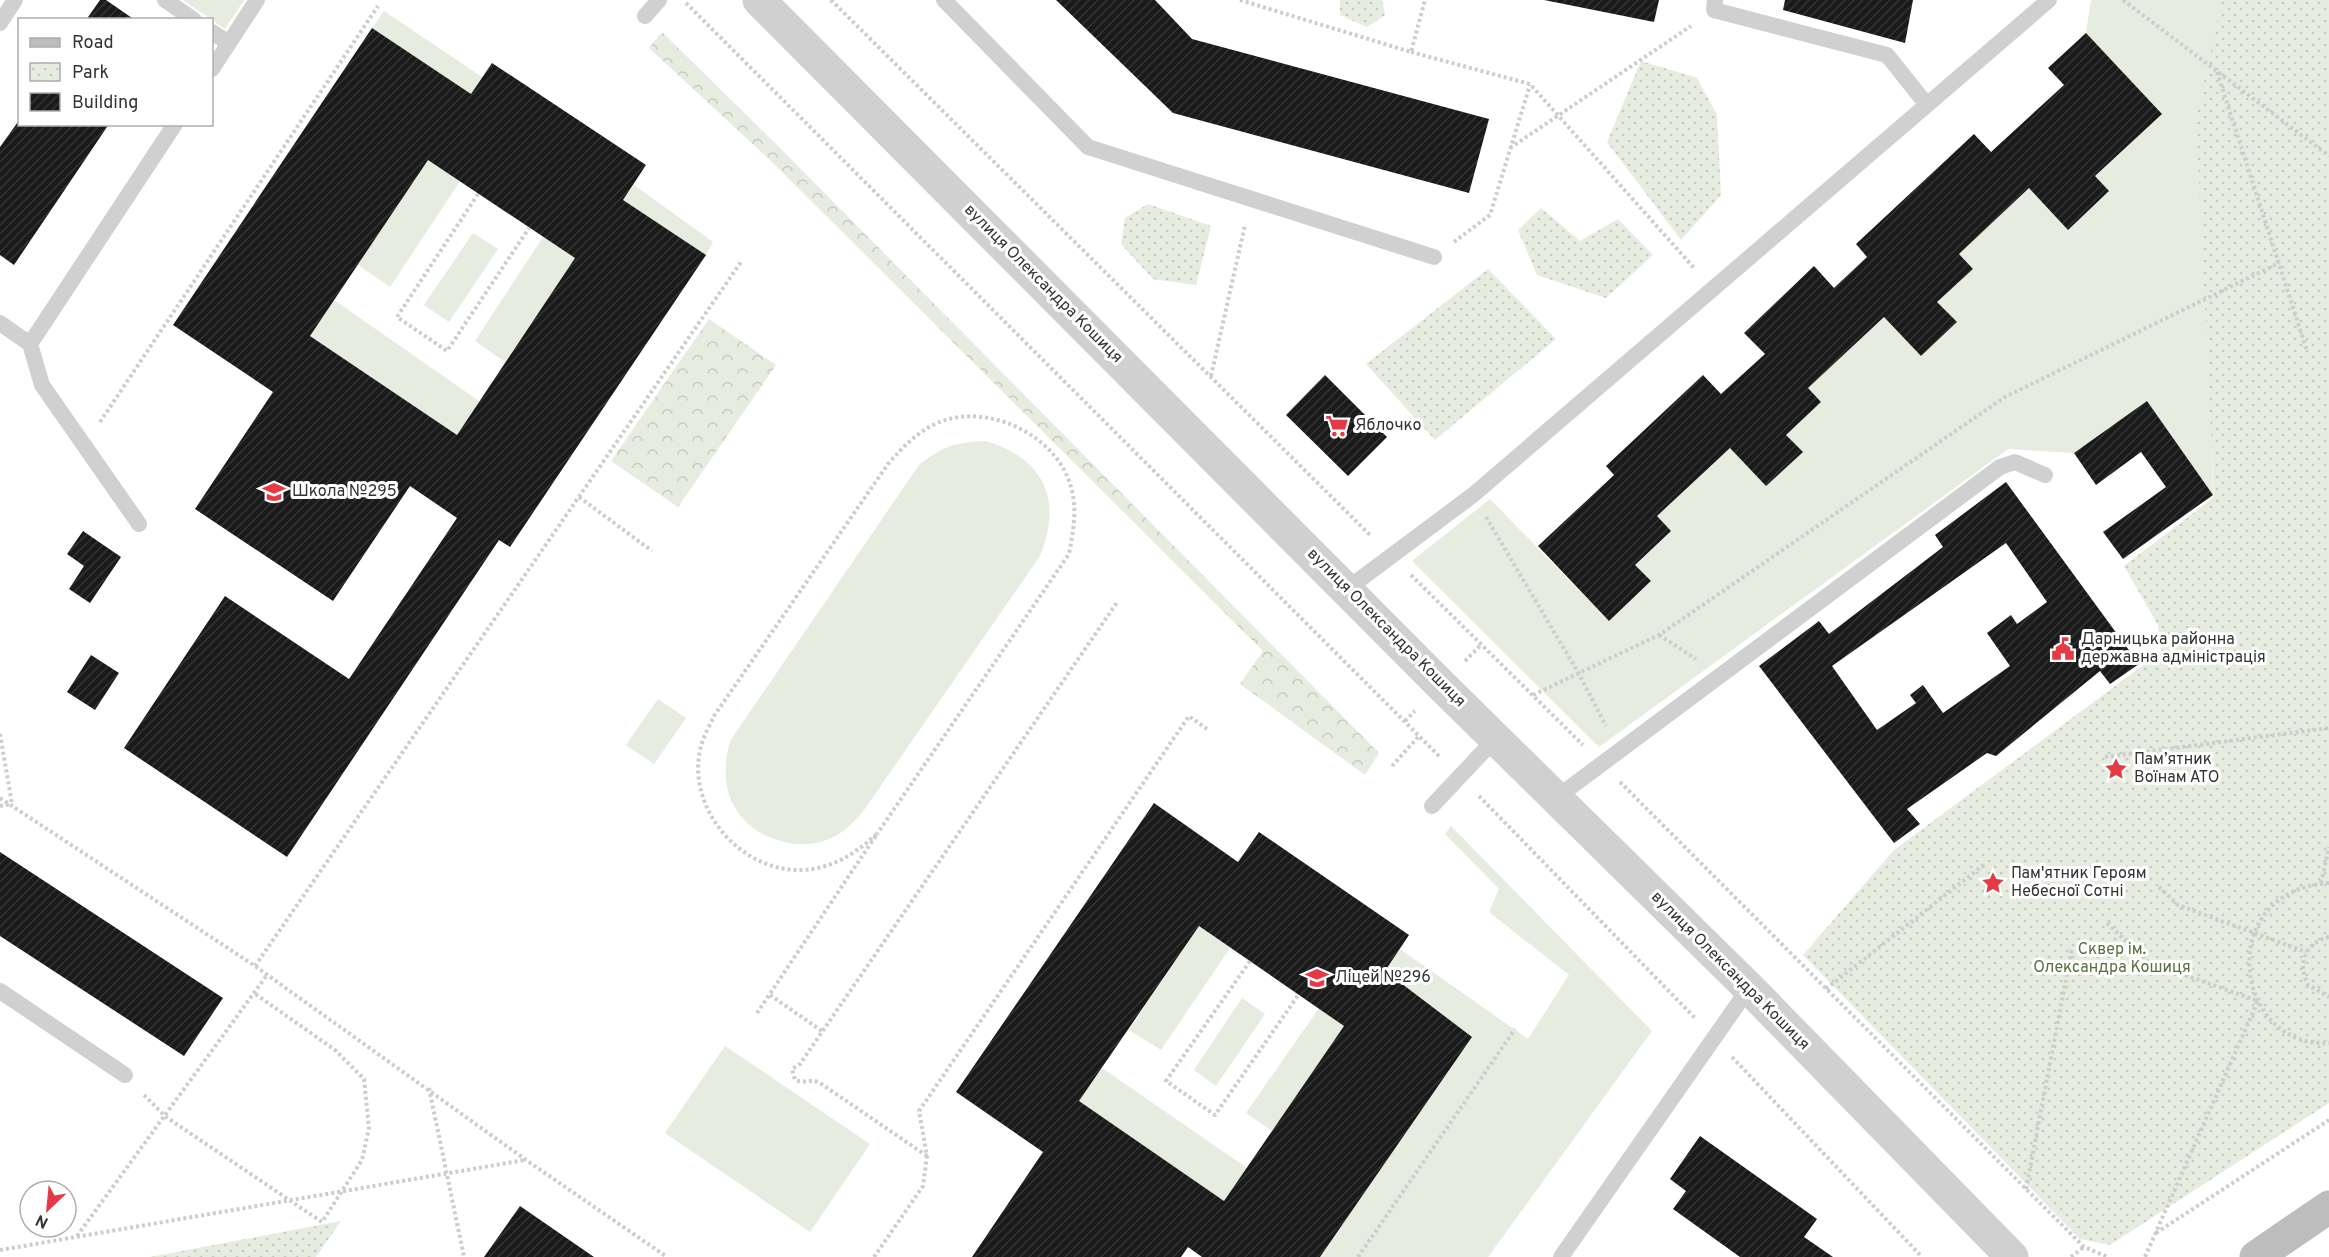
<svg xmlns="http://www.w3.org/2000/svg" width="2329" height="1257" viewBox="0 0 2329 1257" font-family="Overpass,sans-serif">
  <style>
    .green { fill: #e6ecdf }
    .forest { fill: url(#forest-crowns) }
    .park { fill: url(#park-dots) }
    .building { fill: url(#building-hatch); fill-rule: evenodd }
    .lines { fill: none; stroke-linecap: round; stroke-linejoin: round }
    .path { stroke: #cdcdcd; stroke-width: 4; stroke-dasharray: 3 3; stroke-linecap: butt }
    .lane { stroke: #d0d0d0; stroke-width: 16 }
    .street { stroke: #d0d0d0; stroke-width: 33 }
    .secondary { stroke: #bdbdbd; stroke-width: 33 }
    .labels { text-anchor: middle; dominant-baseline: central; stroke-width: 6; stroke-linejoin: round; paint-order: stroke }
    .street-label { font-size: 16px; fill: #333; stroke: #fff }
    .poi-label { font-size: 16px; fill: #333; stroke: #fff; text-anchor: start }
    .park-label { font-size: 16px; fill: #56703f; stroke: #fff }
  </style>
  <defs>
    <pattern id="forest-crowns" width="20" height="18" patternUnits="userSpaceOnUse" patternTransform="scale(1.5)"><rect width="20" height="18" fill="#e6ecdf"/><path d="M2 6a3 3 0 1 1 6 0M12 15a3 3 0 1 1 6 0" fill="none" stroke="#c6cbc0"/></pattern>
    <pattern id="park-dots" width="8" height="8" patternUnits="userSpaceOnUse" patternTransform="scale(1.5)"><rect width="8" height="8" fill="#e6ecdf"/><path d="M2 2h.1M6 6h.1" fill="none" stroke="#c6cbc0" stroke-width="1.8" stroke-linecap="round"/></pattern>
    <pattern id="building-hatch" width="6" height="6" patternUnits="userSpaceOnUse" patternTransform="scale(1.5)"><rect width="6" height="6" fill="#1a1a1a"/><path d="M-1 1l2-2M0 6l6-6M5 7l2-2" fill="none" stroke="#333"/></pattern>
  </defs>
  <rect width="100%" height="100%" fill="#fff"/>
  <!-- green -->
  <g class="green">
    <path d="M183 0H244L225 29Z"/>
    <path d="M2091 0H2329L2216 499 2205 241 2213 495 2147 401 2074 453 2008 449 1599 747 1412 561 1490 499 1609 621 1651 582 1635 565 1671 531 1657 516 1730 448 1802 452 1786 435 1821 402 1808 388 1884 317 1921 356 1957 323 1937 302 1973 269 1959 254 2029 188 2068 229 2109 192 2095 176 2162 114 2086 33Z"/>
    <path d="M384 11 482 77 471 94 372 28Z"/>
    <path d="M428 160 460 181 390 287 358 265Z"/>
    <path d="M634 185 713 242 706 255 623 200Z"/>
    <path d="M473 233 498 249 449 322 424 305Z"/>
    <path d="M543 237 575 258 505 362 475 341Z"/>
    <path d="M334 300 479 401 457 435 310 336Z"/>
    <path d="M986 441C1044 459 1063 499 1040 556L864 810C859 816 854 822 848 827 809 863 736 839 727 786 724 770 726 756 730 741L919 465C943 446 956 442 986 441Z"/>
    <path d="M658 699 686 718 654 764 626 745Z"/>
    <path d="M1451 826 1652 1031 1488 1257H1320L1472 1038 1385 971 1400 949 1528 1039 1569 975 1489 912 1499 889 1445 834Z"/>
    <path d="M1199 926 1230 948 1161 1050 1129 1030Z"/>
    <path d="M1242 998 1265 1014 1216 1086 1194 1070Z"/>
    <path d="M1319 1008 1344 1026 1272 1131 1246 1113Z"/>
    <path d="M725 1046 870 1144 810 1232 665 1133Z"/>
    <path d="M1102 1068 1247 1168 1224 1201 1079 1101Z"/>
  </g>
  <!-- forest -->
  <g class="forest">
    <path d="M662 32 778 146 1379 753 1365 775 1240 684 1263 651 769 159 649 48Z"/>
    <path d="M709 319 776 365 678 507 611 461Z"/>
  </g>
  <!-- park -->
  <g class="park">
    <path d="M1340 0H1382L1385 15 1367 27 1340 15Z"/>
    <path d="M2222 0H2329V1103L2110 1245 2080 1239 1803 955 1894 850 2161 652 2158 625 2124 566 2214 497 2196 118Z"/>
    <path d="M1641 61 1697 78 1717 115 1721 195 1681 240 1607 142Z"/>
    <path d="M1148 204 1211 226 1196 285 1153 279 1121 244 1125 218Z"/>
    <path d="M1541 208 1580 241 1618 219 1653 255 1606 298 1537 275 1518 230Z"/>
    <path d="M1488 269 1556 339 1435 440 1366 364Z"/>
    <path d="M341 1221 316 1257H150Z"/>
  </g>
  <!-- building -->
  <g class="building">
    <path d="M100 0H106L135 20H86Z"/>
    <path d="M1056 0H1155L1192 39 1489 119 1469 193 1173 113Z"/>
    <path d="M1544 0H1659L1654 22Z"/>
    <path d="M1785 0H1913L1905 43 1783 10Z"/>
    <path d="M372 28 471 94 492 63 646 165 623 200 706 255 510 547 499 540 287 857 124 748 225 596 349 679 457 518 410 486 333 601 195 509 273 392 173 325ZM428 160 575 258 457 435 310 336Z"/>
    <path d="M2086 33 2162 114 2095 176 2109 191 2068 230 2029 188 1959 254 1973 269 1937 302 1957 322 1921 356 1884 317 1808 388 1821 402 1786 435 1803 452 1766 486 1730 448 1657 516 1671 531 1635 565 1651 581 1609 621 1538 546 1614 475 1606 466 1703 375 1721 394 1765 354 1744 333 1814 266 1834 288 1867 257 1856 244 1974 134 1991 152 2064 85 2048 68Z"/>
    <path d="M20 119V124H109L14 265 0 255V147Z"/>
    <path d="M1325 375 1387 437 1348 476 1286 415Z"/>
    <path d="M2147 401 2213 495 2123 559 2103 532 2166 487 2141 452 2096 485 2074 453Z"/>
    <path d="M2006 482 2139 664 2110 684 2100 671 1996 756 1987 753 1907 809 1920 824 1894 843 1759 666 1819 621 1829 634 1943 547 1935 535ZM2006 543 2047 602 2017 624 2011 615 1987 633 2010 666 1943 713 1923 685 1910 695 1916 703 1877 730 1832 666Z"/>
    <path d="M83 531 121 557 90 603 69 589 84 566 67 554Z"/>
    <path d="M91 655 119 673 95 710 67 692Z"/>
    <path d="M1154 803 1238 862 1259 832 1409 935 1385 971 1472 1037 1320 1257H1202L1188 1247 1181 1257H972L1043 1152 956 1092ZM1199 926 1344 1026 1224 1201 1079 1101Z"/>
    <path d="M0 852 223 998 184 1056 0 936Z"/>
    <path d="M1700 1136 1817 1219 1804 1237 1833 1257H1740L1673 1209 1686 1191 1670 1179Z"/>
    <path d="M520 1206 594 1257H484Z"/>
  </g>
  <g class="lines">
    <!-- path -->
    <g class="path">
      <path d="M831 0 1371 536"/>
      <path d="M1240 0 1411 52 1425 0"/>
      <path d="M2123 0 2329 156"/>
      <path d="M686 3 1440 757"/>
      <path d="M1411 52 1530 84 1695 269"/>
      <path d="M2217 72 2307 351"/>
      <path d="M1510 148 1691 26"/>
      <path d="M478 194 397 317 447 351 529 228"/>
      <path d="M1454 242 1490 215 1530 85"/>
      <path d="M1211 376 1245 225"/>
      <path d="M100 422 378 6"/>
      <path d="M579 497 652 551"/>
      <path d="M1486 517 1579 674 1606 726"/>
      <path d="M1411 575 1583 745"/>
      <path d="M1659 635 1696 659"/>
      <path d="M1465 661 1482 644"/>
      <path d="M1533 695 1659 635 2005 397 2279 263"/>
      <path d="M1405 721 1415 711"/>
      <path d="M0 734 12 804"/>
      <path d="M2105 757 2329 728"/>
      <path d="M1392 766 1420 735"/>
      <path d="M1620 782 2084 1247 2108 1257"/>
      <path d="M1479 796 1696 1019"/>
      <path d="M0 798 255 966 526 1160 667 1257"/>
      <path d="M0 806 11 804"/>
      <path d="M2321 883 2329 847"/>
      <path d="M2329 883C2212 891 2234 1049 2329 1043"/>
      <path d="M2159 887 2178 905 2306 952"/>
      <path d="M2107 923 2148 962 2258 1001 2145 1257"/>
      <path d="M2329 937C2305 943 2297 963 2308 985L2329 997"/>
      <path d="M1250 961 1166 1081 1215 1115 1299 994"/>
      <path d="M255 966 741 262"/>
      <path d="M1826 989 1986 863"/>
      <path d="M770 995 822 1031"/>
      <path d="M757 1013 877 834C860 849 844 861 822 867 753 886 683 814 701 746 704 735 710 725 714 716L888 464C903 447 916 433 937 423 988 401 1060 436 1072 491 1077 513 1073 532 1069 554L877 834"/>
      <path d="M1732 1057 1922 1257"/>
      <path d="M429 1088 464 1257"/>
      <path d="M144 1095 166 1117 322 1222 362 1160 369 1128 364 1079 335 1050 254 993"/>
      <path d="M927 1156 820 1083C811 1078 804 1084 795 1080L792 1069 800 1064 1118 601"/>
      <path d="M2026 1189 2072 948"/>
      <path d="M2156 1233 2329 1120"/>
      <path d="M77 1236 267 975"/>
      <path d="M0 1250 525 1160"/>
      <path d="M874 1257 923 1186 927 1156 919 1111 1189 716 1207 729"/>
      <path d="M1358 1257 1515 1029"/>
      <path d="M2071 1257 2084 1247"/>
    </g>
    <!-- lane -->
    <g class="lane">
      <path d="M165 0 194 20"/>
      <path d="M944 0 1088 147 1434 257"/>
      <path d="M1715 0 1714 10 1887 55 1927 105"/>
      <path d="M645 16 659 0"/>
      <path d="M0 23 15 0"/>
      <path d="M212 32 229 43"/>
      <path d="M212 69 257 0"/>
      <path d="M0 323 30 344"/>
      <path d="M139 524 42 385 30 344 175 124"/>
      <path d="M1347 589 1473 495 2049 0"/>
      <path d="M1556 798 2000 467 2015 462 2045 475"/>
      <path d="M1432 806 1496 738"/>
      <path d="M0 991 125 1075"/>
      <path d="M1561 1257 1749 988"/>
    </g>
    <!-- street -->
    <path class="street" d="M759 0 1441 685 1749 988 2012 1257"/>
    <!-- secondary -->
    <path class="secondary" d="M2256 1257 2329 1207"/>
  </g>
  <!-- icons -->
  <defs>
    <g id="supermarket-bare" transform="scale(1.8)"><path d="M-6-5.5h2.5l.6 2H6L4.5 2H-2.5L-4.4-4H-6ZM-1.5 3.2a1.3 1.3 0 1 0 .1 0ZM3 3.2a1.3 1.3 0 1 0 .1 0Z" fill="#e63946" stroke="#fff" stroke-width="2.5" paint-order="stroke"/></g>
    <g id="school-bare" transform="scale(1.8)"><path d="M0-5L7-2L0 1L-7-2ZM-4 1L0 2.5L4 1V4Q0 6-4 4Z" fill="#e63946" stroke="#fff" stroke-width="2.5" paint-order="stroke"/></g>
    <g id="civic-bare" transform="scale(1.8)"><path d="M-.6-6.5H3V-4.5H.6V-3L4-1V1h2V6H-6V1h2V-1L-.6-3ZM-1.2 2.5V6h2.4V2.5Z" fill="#e63946" stroke="#fff" stroke-width="2.5" paint-order="stroke"/></g>
    <g id="sight-bare" transform="scale(1.8)"><path d="M0-6L1.8-2.2L6-1.7L2.9 1.2L3.7 5.4L0 3.3L-3.7 5.4L-2.9 1.2L-6-1.7L-1.8-2.2Z" fill="#e63946" stroke="#fff" stroke-width="2.5" paint-order="stroke"/></g>
  </defs>
  <g fill-rule="evenodd">
    <use href="#supermarket-bare" x="1337" y="426"/>
    <use href="#school-bare" x="274" y="492"/>
    <use href="#civic-bare" x="2063" y="649"/>
    <use href="#sight-bare" x="2116" y="769"/>
    <use href="#sight-bare" x="1993" y="883"/>
    <use href="#school-bare" x="1317" y="978"/>
  </g>
  <g class="labels">
    <!-- street labels -->
    <g class="street-label">
      <text transform="translate(1043 284) rotate(45)">вулиця Олександра Кошиця</text>
      <text transform="translate(1386 628) rotate(45)">вулиця Олександра Кошиця</text>
      <text transform="translate(1730 971) rotate(45)">вулиця Олександра Кошиця</text>
    </g>
    <!-- poi labels -->
    <g class="poi-label">
      <text x="1355" y="426">Яблочко</text>
      <text x="292" y="492">Школа №295</text>
      <text x="2081" y="640">Дарницька районна<tspan x="2081" dy="18">державна адміністрація</tspan></text>
      <text x="2134" y="760">Пам’ятник<tspan x="2134" dy="18">Воїнам АТО</tspan></text>
      <text x="2011" y="874">Пам'ятник Героям<tspan x="2011" dy="18">Небесної Сотні</tspan></text>
      <text x="1335" y="978">Ліцей №296</text>
    </g>
    <!-- park labels -->
    <g class="park-label">
      <text x="2112" y="950">Сквер ім.<tspan x="2112" dy="18">Олександра Кошиця</tspan></text>
    </g>
  </g>
  <!-- legend -->
  <rect x="18" y="18" width="195" height="108" fill="#ffffff" stroke="#adadad" stroke-width="1.5"/>
  <rect x="30" y="38" width="30" height="9" fill="#bdbdbd" stroke="#adadad" stroke-width="1.5"/>
  <text x="72" y="48" font-size="18" fill="#333333">Road</text>
  <rect x="30" y="63" width="30" height="18" fill="url(#park-dots)" stroke="#adadad" stroke-width="1.5"/>
  <text x="72" y="78" font-size="18" fill="#333333">Park</text>
  <rect x="30" y="93" width="30" height="18" fill="url(#building-hatch)" stroke="#adadad" stroke-width="1.5"/>
  <text x="72" y="108" font-size="18" fill="#333333">Building</text>
  <!-- north arrow -->
  <g transform="translate(48 1209) rotate(206)"><circle r="28" fill="#ffffff" stroke="#adadad" stroke-width="1.5"/>
  <path d="M0-4.5L10 22L0 15L-10 22Z" fill="#e63946"/>
  <text y="-9" font-size="16" font-weight="bold" text-anchor="middle" fill="#333333">N</text>
  </g>
</svg>
